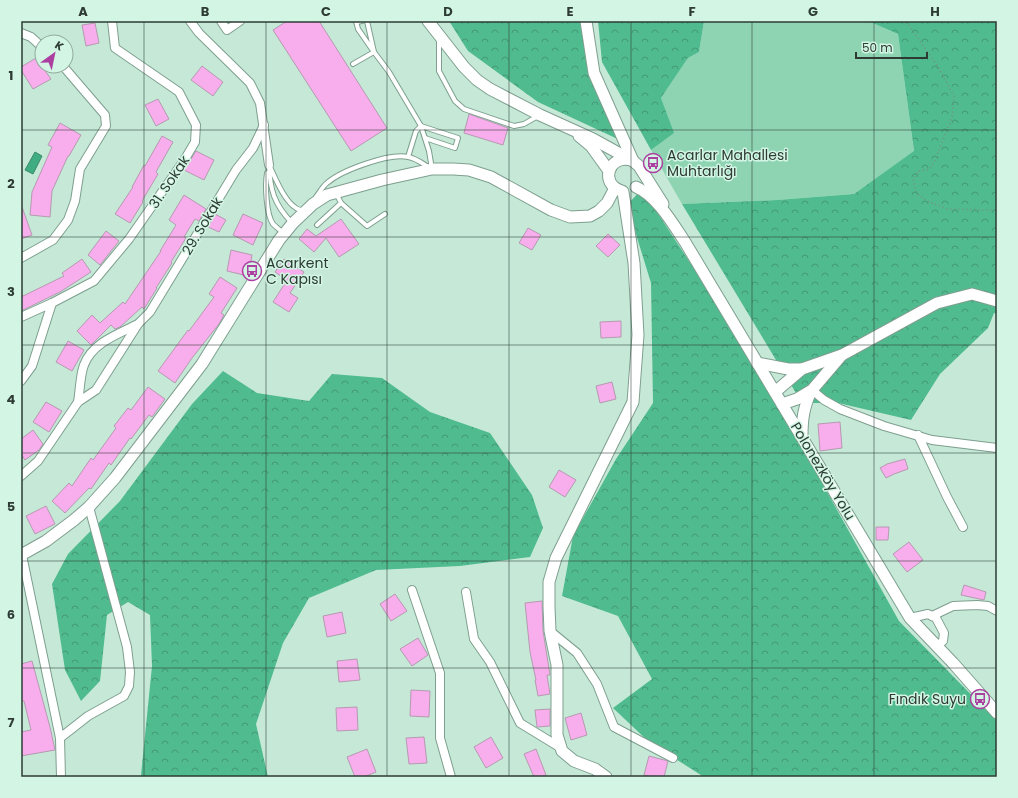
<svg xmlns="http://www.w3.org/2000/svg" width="1018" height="798" viewBox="0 0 1018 798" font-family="Poppins,sans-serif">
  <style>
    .grass { fill: #8ed4b3 }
    .forest { fill: url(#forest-crowns) }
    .water { fill: #3fac81; stroke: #3a8a6a }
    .building { fill: #f8adec; stroke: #b59ab0 }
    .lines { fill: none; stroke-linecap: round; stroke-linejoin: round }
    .lane-casing { stroke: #7e9f8f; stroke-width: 6 }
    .street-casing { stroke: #7e9f8f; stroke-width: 10 }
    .secondary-casing { stroke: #7e9f8f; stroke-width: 13 }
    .path { stroke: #778f83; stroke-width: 1.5; stroke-dasharray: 1 3; stroke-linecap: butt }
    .lane { stroke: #fff; stroke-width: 4 }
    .street { stroke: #fff; stroke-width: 8 }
    .secondary { stroke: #fff; stroke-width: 11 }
    .grid { fill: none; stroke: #2d3b34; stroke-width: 1; stroke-opacity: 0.55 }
    .labels { text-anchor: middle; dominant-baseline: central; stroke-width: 3; stroke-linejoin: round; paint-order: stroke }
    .poi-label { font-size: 14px; fill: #2d3b34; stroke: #d3f6e4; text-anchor: start }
    .street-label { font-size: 14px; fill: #2d3b34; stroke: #d3f6e4 }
    .neatline { fill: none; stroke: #2d3b34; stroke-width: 1.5 }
    .grid-label { font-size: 13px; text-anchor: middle; font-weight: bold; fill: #2d3b34 }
  </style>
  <defs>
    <pattern id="forest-crowns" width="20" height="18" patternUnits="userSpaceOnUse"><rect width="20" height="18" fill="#50bb8f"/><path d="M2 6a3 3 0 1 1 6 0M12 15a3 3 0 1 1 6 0" fill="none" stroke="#439976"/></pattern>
  </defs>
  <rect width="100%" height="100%" fill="#c6e9d7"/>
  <!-- grass -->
  <path class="grass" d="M704 21H868L898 34 914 152 854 194 777 200 682 204 651 150 673 133 661 98 688 58 699 52Z"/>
  <!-- forest -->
  <g class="forest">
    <path d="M449 21H585L590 62 622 141 538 102 468 51Z"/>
    <path d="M598 21H704L699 52 688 58 661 98 674 133 651 150 602 62Z"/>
    <path d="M868 21H997V314L994 313 988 328 940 374 911 420 838 403H802L682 204 777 200 854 194 914 151 898 34Z"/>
    <path d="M642 189 754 361 899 621 997 721V777H704L649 742 613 708 652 679 618 616 562 596 573 536 616 459 653 403 651 283 627 205Z"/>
    <path d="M223 371 257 393 309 401 332 374 382 378 430 412 490 433 532 495 543 528 530 557 460 566 376 570 309 598 283 643 256 724 268 777H142L141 775 152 666 150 615 128 602 107 615 100 681 81 701 65 670 52 584 68 554 120 501 192 404Z"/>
  </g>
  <!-- water -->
  <path class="water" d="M35 152 42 156 33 174 25 170Z"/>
  <!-- building -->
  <g class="building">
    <path d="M287 21H319L387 128 351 151 273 30Z"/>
    <path d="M95 23 99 43 86 46 82 25Z"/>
    <path d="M36 58 51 79 33 89 21 70V67Z"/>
    <path d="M202 66 223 82 213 96 191 80Z"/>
    <path d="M158 99 169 119 156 126 145 105Z"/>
    <path d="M469 114 508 128 503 145 464 133Z"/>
    <path d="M60 123 81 135 69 156H68L52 191 50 217 30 215 32 192 52 147 48 145Z"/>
    <path d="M162 136 173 142 156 172 158 174 142 201 143 202 130 223 115 214 133 187H132L144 165 145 166Z"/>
    <path d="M196 151 214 160 204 180 184 170Z"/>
    <path d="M184 195 206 209 199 221 195 219 184 237 186 238 171 262 172 263 156 288H157L144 309 142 307 120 327 115 329 111 325 91 345 77 331 92 315 100 323 123 302 125 304 161 251H160L176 225 169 220Z"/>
    <path d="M21 207H22L32 235 21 239Z"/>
    <path d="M215 214 226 220 219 232 208 227Z"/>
    <path d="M243 214 263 223 253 245 233 235Z"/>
    <path d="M341 219 359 244 339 257 326 238 314 252 299 239 307 229 316 236Z"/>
    <path d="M528 228 541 235 532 250 519 243Z"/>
    <path d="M106 231 119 241 100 265 88 255Z"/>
    <path d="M608 234 620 245 608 257 596 246Z"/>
    <path d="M231 250 252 255 248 276 227 271Z"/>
    <path d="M82 259 91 272 60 292 21 311V297L64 276 62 273Z"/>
    <path d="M284 259 304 272 290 293 298 298 289 312 273 302 287 280 275 272Z"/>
    <path d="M220 277 237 288 221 313 224 315 219 324 192 358 175 383 158 371 188 330 189 331 214 297 209 294Z"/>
    <path d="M621 321V337L601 338 600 322Z"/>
    <path d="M68 341 84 350 72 371 56 362Z"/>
    <path d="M612 382 616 399 600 403 596 386Z"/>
    <path d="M148 387 165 399 152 417 149 415 131 439 130 438 111 465 109 463 91 489 89 488 65 513 52 501 69 483 72 486 91 458 93 460 116 428 114 426 128 408 131 410Z"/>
    <path d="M46 402 62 411 49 432 33 422Z"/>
    <path d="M840 422 842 448 820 451 818 424Z"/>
    <path d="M33 430 43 444 39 450 25 460 21 454V439Z"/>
    <path d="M905 459 908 469 894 474 886 478 880 468 887 464Z"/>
    <path d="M559 470 576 480 565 497 549 487Z"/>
    <path d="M46 506 55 524 35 534 26 516Z"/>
    <path d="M876 527H889L888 540H876Z"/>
    <path d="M909 542 923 560 907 572 893 554Z"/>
    <path d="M964 585 986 592 984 600 961 595Z"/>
    <path d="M395 594 407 611 391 621 380 604Z"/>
    <path d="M542 601 543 631 550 675H547L550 694 538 696 535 680H536L530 652 525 603Z"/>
    <path d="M342 612 346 633 327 637 323 616Z"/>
    <path d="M418 638 428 655 412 666 400 649Z"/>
    <path d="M357 659 360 680 339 682 337 661Z"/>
    <path d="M32 661 50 727 55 750 21 756V732L31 730 24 701H21V664Z"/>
    <path d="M411 690 430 691 429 717 410 716Z"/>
    <path d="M357 707 358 730 337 731 336 708Z"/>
    <path d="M550 709V726L537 727 535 710Z"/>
    <path d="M581 713 587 735 571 740 565 718Z"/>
    <path d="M424 737 427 763 409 764 406 738Z"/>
    <path d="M491 737 503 758 486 768 474 747Z"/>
    <path d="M367 749 376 772 364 777H355L347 757Z"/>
    <path d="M536 749 546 775 541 777H534L524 754Z"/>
    <path d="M649 756 668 761 664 777H652L644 775Z"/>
  </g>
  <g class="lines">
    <!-- lane casing -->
    <g class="lane-casing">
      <g id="lane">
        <path d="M356 21 358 29 374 52 367 21"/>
        <path d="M356 22 362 21"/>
        <path d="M439 39V71L455 101 464 109 514 126 524 124 538 116"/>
        <path d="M353 64 374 52 389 72 421 126 429 151 432 169"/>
        <path d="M408 157 416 131 421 126 458 138 455 148 425 138"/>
        <path d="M267 173C265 185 266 214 273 224 276 227 280 230 283 233"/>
        <path d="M316 197C320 192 322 187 327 183 342 170 389 153 408 157 416 158 423 164 430 168"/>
        <path d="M341 203 367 226 385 214"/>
        <path d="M292 223C274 204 270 190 269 165 275 177 284 201 296 208 298 210 302 210 305 211"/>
        <path d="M317 225 341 203 336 193"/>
      </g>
    </g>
    <!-- street casing -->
    <g class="street-casing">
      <g id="street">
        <path d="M190 21 199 33 250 83 260 103 269 165"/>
        <path d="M221 21 227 30 240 21"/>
        <path d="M21 33 31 37 42 47"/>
        <path d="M21 258 53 240 68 220 75 201 80 169 106 126 105 115 63 66"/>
        <path d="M21 317 52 303 94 281 129 239 185 159 195 142 196 125 179 92 115 48 112 21"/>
        <path d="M21 381 32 366 52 303"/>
        <path d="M812 390 824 400 840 409 884 426 932 440 997 448"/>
        <path d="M78 402C80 391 80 375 84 365 92 343 118 334 138 324"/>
        <path d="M918 435 947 497 963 527"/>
        <path d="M21 476 38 461 78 402 96 390 138 324 150 312 236 170 253 148 264 125"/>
        <path d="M22 555 60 738 61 777"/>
        <path d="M412 590 440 673V738L451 777"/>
        <path d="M466 592 474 639 490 662 520 723 561 748"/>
        <path d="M932 616 953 606 977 605 988 606 997 611"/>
        <path d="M910 618 928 614 936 618 944 633 943 641 937 646"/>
        <path d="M550 631 577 653 597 684 614 727 673 758"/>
        <path d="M60 738 88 716 124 696 129 686 130 672 127 647 89 507"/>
      </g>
    </g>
    <!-- secondary casing -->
    <g class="secondary-casing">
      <g id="secondary">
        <path d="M428 21 464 67 477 80 490 89 540 115 593 139 633 161 639 166 663 204"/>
        <path d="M586 21 594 73 633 161"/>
        <path d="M579 136 591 146 609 171"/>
        <path d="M636 187C657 196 673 224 685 242L910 618 953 663 997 713"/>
        <path d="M622 191C599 185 608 154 631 160"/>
        <path d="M757 363 788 369H802L842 355 937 303 972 294 997 301"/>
        <path d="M775 392 802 369"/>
        <path d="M782 404 797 399 812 390 841 356"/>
        <path d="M802 436C802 418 804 407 811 391"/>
        <path d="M21 555 46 541 74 520 89 507 115 478 202 364 279 240 293 223 313 204 327 195 382 180 432 169H453L469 170 491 177 551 210 570 217 590 216 599 211 607 203 615 188"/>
        <path d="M606 777 595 769 574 761 562 751 557 735V665L550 631 549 607V582L556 558 633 402 638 335 634 263 623 192"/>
      </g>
    </g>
    <!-- path -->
    <path class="path" d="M902 21 908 24 937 65 954 96 952 118 935 160 930 169 918 171 913 181 917 194 927 201 947 209 997 210"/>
    <!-- lane -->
    <use href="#lane" class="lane"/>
    <!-- street -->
    <use href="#street" class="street"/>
    <!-- secondary -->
    <use href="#secondary" class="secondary"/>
  </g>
  <!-- grid -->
  <path class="grid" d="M144 21V777M266 21V777M387 21V777M509 21V777M631 21V777M752 21V777M874 21V777M21 130H997M21 237H997M21 345H997M21 453H997M21 561H997M21 668H997"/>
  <!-- icons -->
  <defs>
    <g id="bus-ring" transform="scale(1)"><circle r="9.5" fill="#d3f6e4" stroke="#ac40a0" stroke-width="1.5"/><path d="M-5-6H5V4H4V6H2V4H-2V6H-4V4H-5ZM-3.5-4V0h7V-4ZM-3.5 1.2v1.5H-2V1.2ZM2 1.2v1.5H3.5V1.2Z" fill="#ac40a0"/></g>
  </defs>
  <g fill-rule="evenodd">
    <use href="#bus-ring" x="653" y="163"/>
    <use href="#bus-ring" x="252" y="271"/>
    <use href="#bus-ring" x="980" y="699"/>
  </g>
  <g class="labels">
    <!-- poi labels -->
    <g class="poi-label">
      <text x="667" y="155">Acarlar Mahallesi<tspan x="667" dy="16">Muhtarlığı</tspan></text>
      <text x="266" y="263">Acarkent<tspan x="266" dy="16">C Kapısı</tspan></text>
      <text x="966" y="699" text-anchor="end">Fındık Suyu</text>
    </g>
    <!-- street labels -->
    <g class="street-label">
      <text transform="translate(169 182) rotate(-56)">31. Sokak</text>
      <text transform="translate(202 226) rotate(-59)">29. Sokak</text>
      <text transform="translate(823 471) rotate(59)">Polonezköy Yolu</text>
    </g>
  </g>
  <!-- border -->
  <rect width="1018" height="798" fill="none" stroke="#d3f6e4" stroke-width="44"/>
  <!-- north arrow -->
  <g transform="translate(54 54) rotate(33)"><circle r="19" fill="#d3f6e4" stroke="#91ab9e"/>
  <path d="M0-3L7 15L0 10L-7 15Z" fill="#ac40a0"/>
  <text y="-6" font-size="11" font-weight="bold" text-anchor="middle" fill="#2d3b34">K</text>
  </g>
  <!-- scale -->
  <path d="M856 52v6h71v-6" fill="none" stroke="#2d3b34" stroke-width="2"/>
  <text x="862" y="52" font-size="12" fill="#2d3b34" stroke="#d3f6e4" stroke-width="3" paint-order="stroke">50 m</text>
  <rect x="22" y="22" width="974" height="754" class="neatline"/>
  <g class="grid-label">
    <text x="83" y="16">A</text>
    <text x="205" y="16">B</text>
    <text x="326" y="16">C</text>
    <text x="448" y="16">D</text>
    <text x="570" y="16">E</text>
    <text x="692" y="16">F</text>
    <text x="813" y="16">G</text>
    <text x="935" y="16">H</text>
    <text x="11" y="80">1</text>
    <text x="11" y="188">2</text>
    <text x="11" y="296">3</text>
    <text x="11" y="404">4</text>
    <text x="11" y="511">5</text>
    <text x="11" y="619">6</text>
    <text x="11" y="727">7</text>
  </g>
</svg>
